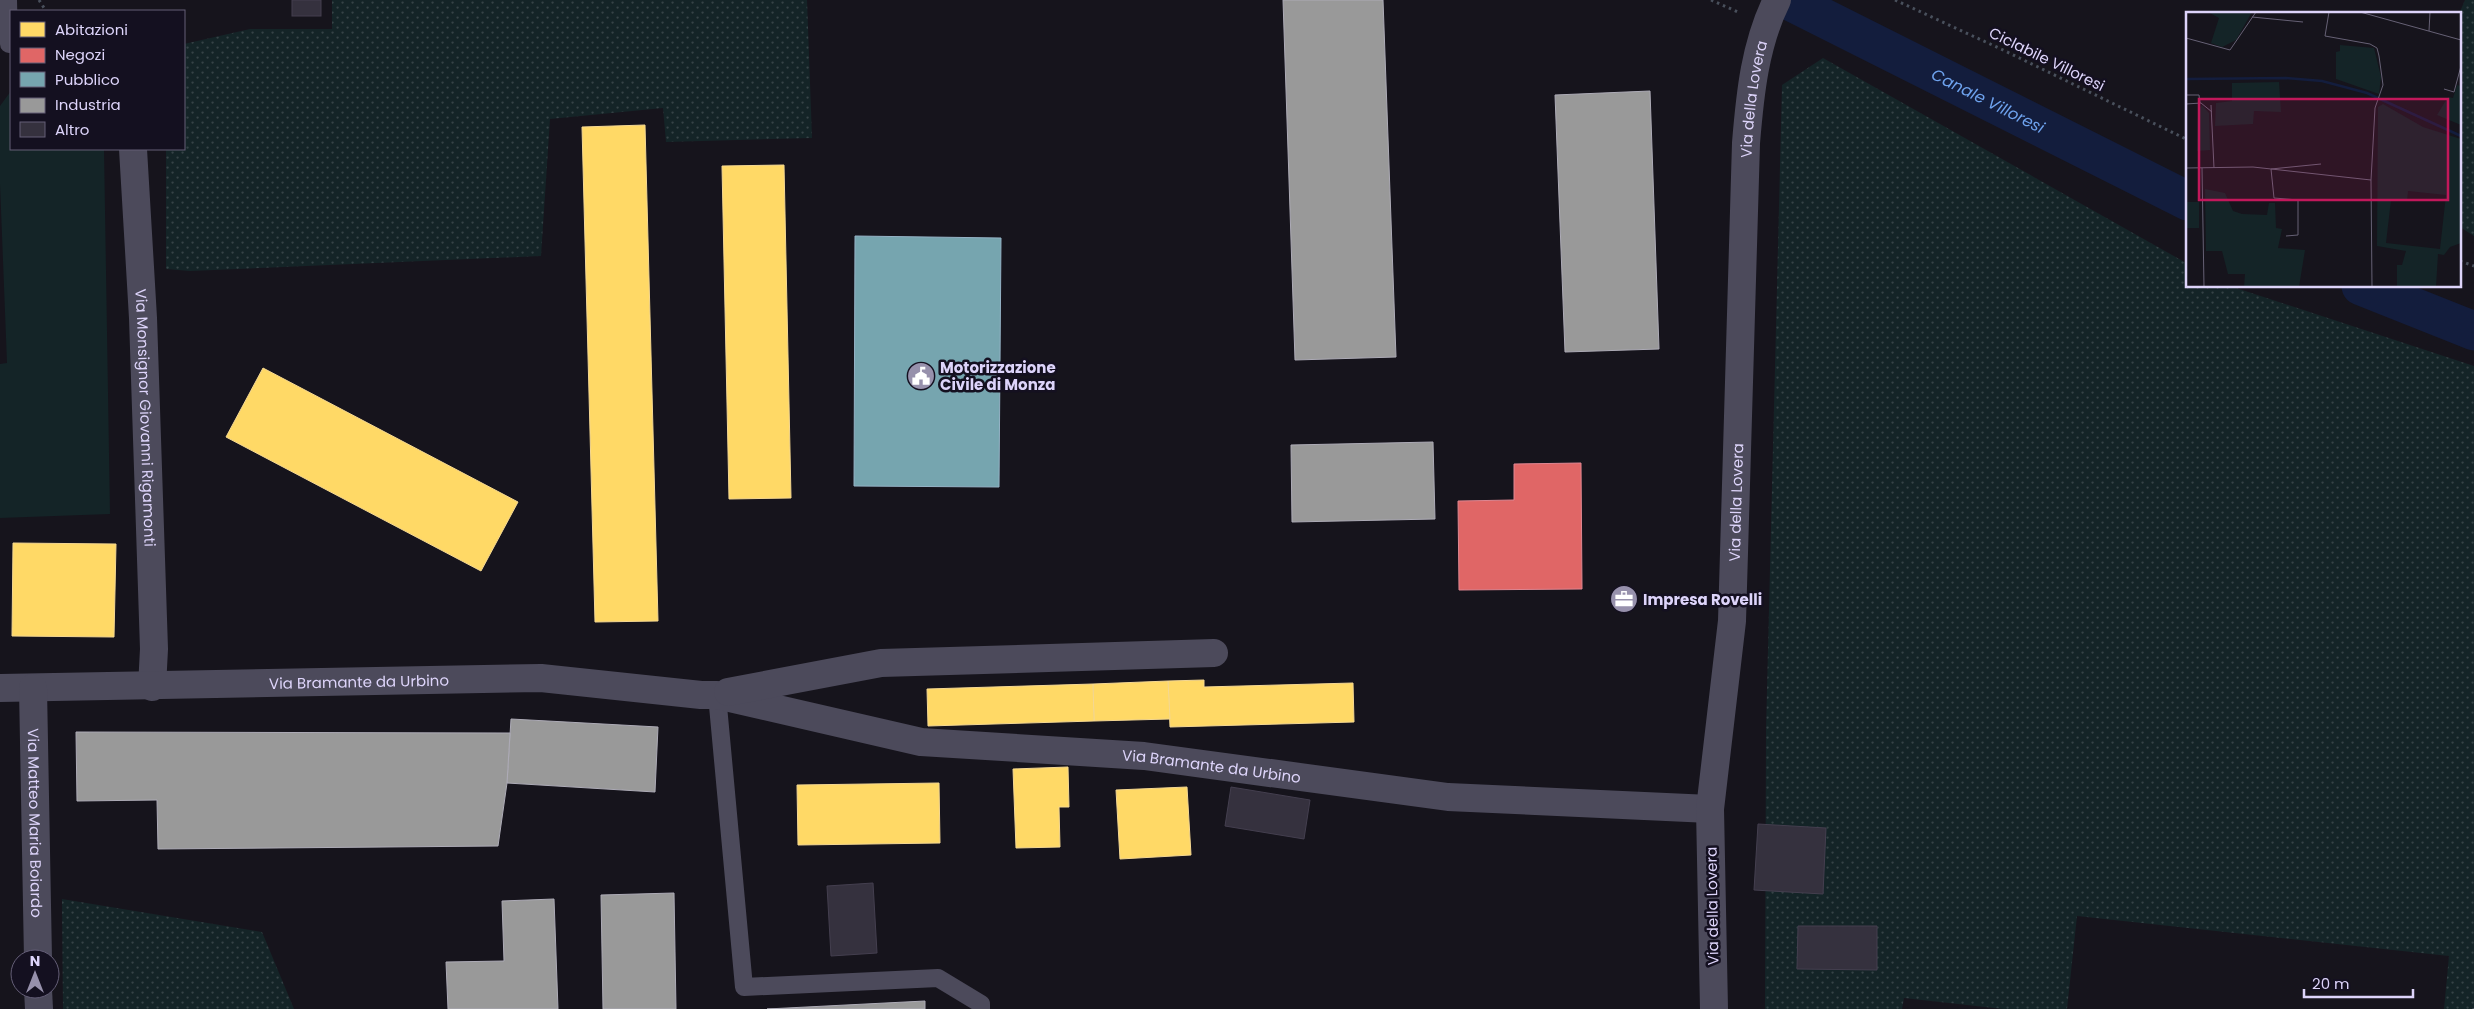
<svg xmlns="http://www.w3.org/2000/svg" width="2474" height="1009" viewBox="0 0 2474 1009" font-family="Poppins,sans-serif">
  <style>
    .grass { fill: url(#grass-dots) }
    .garden { fill: #142427 }
    .homes { fill: #ffd966; stroke: #f5d892 }
    .shops { fill: #e06666; stroke: #df8792 }
    .public { fill: #76a5af; stroke: #95b3c6 }
    .industry { fill: #999; stroke: #adabb6 }
    .lines { fill: none; stroke-linecap: round; stroke-linejoin: round }
    .canal { stroke: #131d3d; stroke-width: 39 }
    .building { fill: #35313e; stroke: #443f4f }
    .path { stroke: #49505c; stroke-width: 3; stroke-dasharray: 2.5 4; stroke-linecap: butt }
    .service { stroke: #4c4a5b; stroke-width: 18 }
    .minor { stroke: #4c4a5b; stroke-width: 28 }
    .labels { text-anchor: middle; dominant-baseline: central; stroke-width: 5; stroke-linejoin: round; paint-order: stroke }
    .street-label { font-size: 15px; fill: #ddd4fa; stroke: #141020 }
    .poi-label { font-size: 15px; font-weight: bold; fill: #ddd4fa; stroke: #141020; text-anchor: start }
    .water-label { font-size: 16px; font-style: italic; fill: #6ea2ed; stroke: #141020 }
    .inset-river { fill: none; stroke: #131d3d; stroke-width: 2.5 }
    .inset-road { fill: none; stroke: #666175; stroke-width: 1 }
    .view { fill: #c2185b; fill-opacity: 0.15; stroke: #c2185b; stroke-width: 2.5 }
    .inset-edge { fill: none; stroke: #ddd4fa; stroke-width: 2.5 }
  </style>
  <defs>
    <pattern id="grass-dots" width="8" height="8" patternUnits="userSpaceOnUse" patternTransform="scale(1.25)"><rect width="8" height="8" fill="#142427"/><path d="M2 2h.1M6 6h.1" fill="none" stroke="#364347" stroke-width="1.8" stroke-linecap="round"/></pattern>
  </defs>
  <rect width="100%" height="100%" fill="#16141c"/>
  <!-- grass -->
  <g class="grass">
    <path d="M332 0H807L812 138 666 142 663 108 550 119 541 256 190 271 166 269V149H184V44L250 29H332Z"/>
    <path d="M2465 0H2474V236L2460 227 2459 14Z"/>
    <path d="M1823 58 2188 264V286H2230L2474 366V1009H2444L2449 956 2077 916 2067 1009H2003L1904 998 1902 1009H1765L1766 730 1782 85Z"/>
    <path d="M62 899 262 932 294 1009H63Z"/>
  </g>
  <!-- garden -->
  <path class="garden" d="M11 91V149H104L110 514 0 518V364L7 363 0 184V106Z"/>
  <!-- homes -->
  <g class="homes">
    <path d="M645 125 658 621 595 622 582 127Z"/>
    <path d="M784 165 791 498 729 499 722 166Z"/>
    <path d="M263 368 518 502 481 571 226 437Z"/>
    <path d="M13 543 116 544 114 637 12 636Z"/>
    <path d="M1204 680V687L1353 683 1354 722 1170 727 1168 681Z"/>
    <path d="M1168 681 1170 719 1094 721 1093 684Z"/>
    <path d="M1093 684 1094 721 928 726 927 689Z"/>
    <path d="M1068 767 1069 807H1059L1060 847 1016 848 1013 769Z"/>
    <path d="M939 783 940 843 798 845 797 785Z"/>
    <path d="M1187 787 1191 855 1120 859 1116 790Z"/>
  </g>
  <!-- shops -->
  <path class="shops" d="M1581 463 1582 589 1459 590 1458 501 1514 500V464Z"/>
  <!-- public -->
  <path class="public" d="M855 236 1001 238 999 487 854 486Z"/>
  <!-- industry -->
  <g class="industry">
    <path d="M1283 0H1383L1396 357 1295 360Z"/>
    <path d="M1650 91 1659 349 1565 352 1555 95Z"/>
    <path d="M1433 442 1435 519 1292 522 1291 445Z"/>
    <path d="M511 719 658 727 655 792 507 783Z"/>
    <path d="M76 732 510 733 507 783 498 846 158 849 157 800 77 801Z"/>
    <path d="M674 893 676 1009H603L601 895Z"/>
    <path d="M554 899 558 1009H448L446 962 504 961 502 901Z"/>
    <path d="M925 1001V1009H767Z"/>
  </g>
  <g class="lines">
    <!-- canal -->
    <g class="canal">
      <path id="s1" d="M1788 0 2188 201"/>
      <path d="M2361 286 2474 331"/>
    </g>
  </g>
  <!-- building -->
  <g class="building">
    <rect x="292" y="0" width="29" height="16"/>
    <path d="M1231 787 1310 800 1304 839 1225 826Z"/>
    <path d="M1758 824 1826 828 1823 894 1754 890Z"/>
    <path d="M873 883 877 953 831 956 827 886Z"/>
    <path d="M1798 926H1877V970L1797 969Z"/>
  </g>
  <g class="lines">
    <!-- path -->
    <g class="path">
      <path d="M39 0 46 11"/>
      <path d="M1711 0 1738 12"/>
      <path d="M1895 0 2003 50 2188 140"/>
      <path d="M2460 261 2474 266"/>
      <path d="M2474 1009V1008"/>
    </g>
    <!-- service -->
    <g class="service">
      <path d="M8 0 9 44"/>
      <path d="M717 695 744 987 938 978 981 1004V1009"/>
    </g>
    <!-- minor -->
    <g class="minor">
      <path id="s2" d="M133 149 143 318 154 649 152 687"/>
      <path id="s3" d="M0 688 541 678 701 695H717L921 742 1144 756 1448 797 1710 809"/>
      <path id="s4" d="M33 688 38 959"/>
      <path d="M728 692 881 663 1214 653"/>
      <path d="M38 989 39 1009"/>
      <path id="s5" d="M1714 1009 1710 809 1732 621 1746 143C1750 94 1755 44 1777 0"/>
    </g>
  </g>
  <!-- icons -->
  <defs>
    <g id="civic-disc" transform="scale(1.4375)"><circle r="9.5" fill="#9791ac" stroke="#141020"/><path d="M-.6-6.5H3V-4.5H.6V-3L4-1V1h2V6H-6V1h2V-1L-.6-3ZM-1.2 2.5V6h2.4V2.5Z" fill="#fff"/></g>
    <g id="office-disc" transform="scale(1.4375)"><circle r="9.5" fill="#9791ac" stroke="#141020"/><path d="M-6-3h4V-5.5h4V-3h4V5H-6ZM-1-4.5V-3h2v-1.5ZM-6 0V1H6V0Z" fill="#fff"/></g>
  </defs>
  <g fill-rule="evenodd">
    <use href="#civic-disc" x="921" y="376"/>
    <use href="#office-disc" x="1624" y="599"/>
  </g>
  <g class="labels">
    <!-- street labels -->
    <g class="street-label">
      <text transform="translate(2047 59) rotate(26)">Ciclabile Villoresi</text>
      <text stroke="none"><textPath href="#s5" startOffset="912">Via della Lovera</textPath></text>
      <text stroke="none"><textPath href="#s2" startOffset="269">Via Monsignor Giovanni Rigamonti</textPath></text>
      <text stroke="none"><textPath href="#s5" startOffset="508">Via della Lovera</textPath></text>
      <text stroke="none"><textPath href="#s3" startOffset="359">Via Bramante da Urbino</textPath></text>
      <text stroke="none"><textPath href="#s3" startOffset="1219">Via Bramante da Urbino</textPath></text>
      <text stroke="none"><textPath href="#s4" startOffset="135">Via Matteo Maria Boiardo</textPath></text>
      <text transform="translate(1712 906) rotate(-91)">Via della Lovera</text>
    </g>
    <!-- poi labels -->
    <g class="poi-label">
      <text x="940" y="367">Motorizzazione<tspan x="940" dy="17">Civile di Monza</tspan></text>
      <text x="1643" y="599">Impresa Rovelli</text>
    </g>
    <!-- water labels -->
    <g class="water-label">
      <text stroke="none"><textPath href="#s1" startOffset="224">Canale Villoresi</textPath></text>
    </g>
  </g>
  <!-- overview -->
  <g transform="translate(2186 12)">
    <rect width="275" height="275" fill="#16141c"/>
    <path d="M22 0H66L50 28 36 35 25 31 33 6ZM154 33 188 36 195 65 193 82 150 67V40L154 39ZM93 70 95 100 68 99 67 112 29 114 30 91 46 89V71ZM271 73 275 74V113L251 103 262 85 267 86ZM197 92 237 115 275 127V231L264 235 258 243 252 242 250 275H211V253H216L220 239 191 234 192 95ZM222 179 260 183 254 237 200 231 205 188 221 189ZM19 177 39 181 47 199 56 202 81 203 83 191H89L90 216 96 217 92 236 119 238 113 275H58L59 262H42L36 239H20ZM0 190H13V216H0Z" fill="#142427" fill-rule="evenodd"/>
    <path d="M16 93 23 101 24 138 11 139 12 98Z" fill="#142427"/>
    <path class="inset-river" d="M0 67 100 66 136 69 181 81 275 124"/>
    <path class="inset-road" d="M143 0 139 24 184 32 191 36 193 44 197 73 189 96 185 168 186 275M174 0 275 28M66 5 117 10M243 19 244 0M0 26 44 38 70 0M258 77 268 80 275 54M0 83H13L14 91M0 92 15 91 26 100M25 93 28 156M0 156 67 155 185 168M16 156 18 275M100 224 112 223V188L88 186 85 157 135 152"/>
    <path class="view" d="M13 87H262V188H13Z"/>
    <rect width="275" height="275" class="inset-edge"/>
  </g>
  <!-- legend -->
  <rect x="10" y="10" width="175" height="140" fill="#141020" stroke="#645e77"/>
  <rect x="20" y="22" width="25" height="15" fill="#ffd966" stroke="#645e77"/>
  <text x="55" y="35" font-size="15" fill="#ddd4fa">Abitazioni</text>
  <rect x="20" y="48" width="25" height="15" fill="#e06666" stroke="#645e77"/>
  <text x="55" y="60" font-size="15" fill="#ddd4fa">Negozi</text>
  <rect x="20" y="72" width="25" height="15" fill="#76a5af" stroke="#645e77"/>
  <text x="55" y="85" font-size="15" fill="#ddd4fa">Pubblico</text>
  <rect x="20" y="98" width="25" height="15" fill="#999999" stroke="#645e77"/>
  <text x="55" y="110" font-size="15" fill="#ddd4fa">Industria</text>
  <rect x="20" y="122" width="25" height="15" fill="#35313e" stroke="#645e77"/>
  <text x="55" y="135" font-size="15" fill="#ddd4fa">Altro</text>
  <!-- north arrow -->
  <g transform="translate(35 974)"><circle r="24" fill="#141020" stroke="#645e77"/>
  <path d="M0-4L9 19L0 12L-9 19Z" fill="#9791ac"/>
  <text y="-8" font-size="14" font-weight="bold" text-anchor="middle" fill="#ddd4fa">N</text>
  </g>
  <!-- scale -->
  <path d="M2304 989v8h109v-8" fill="none" stroke="#ddd4fa" stroke-width="2.5"/>
  <text x="2312" y="989" font-size="15" fill="#ddd4fa" stroke="#141020" stroke-width="4" paint-order="stroke">20 m</text>
</svg>
